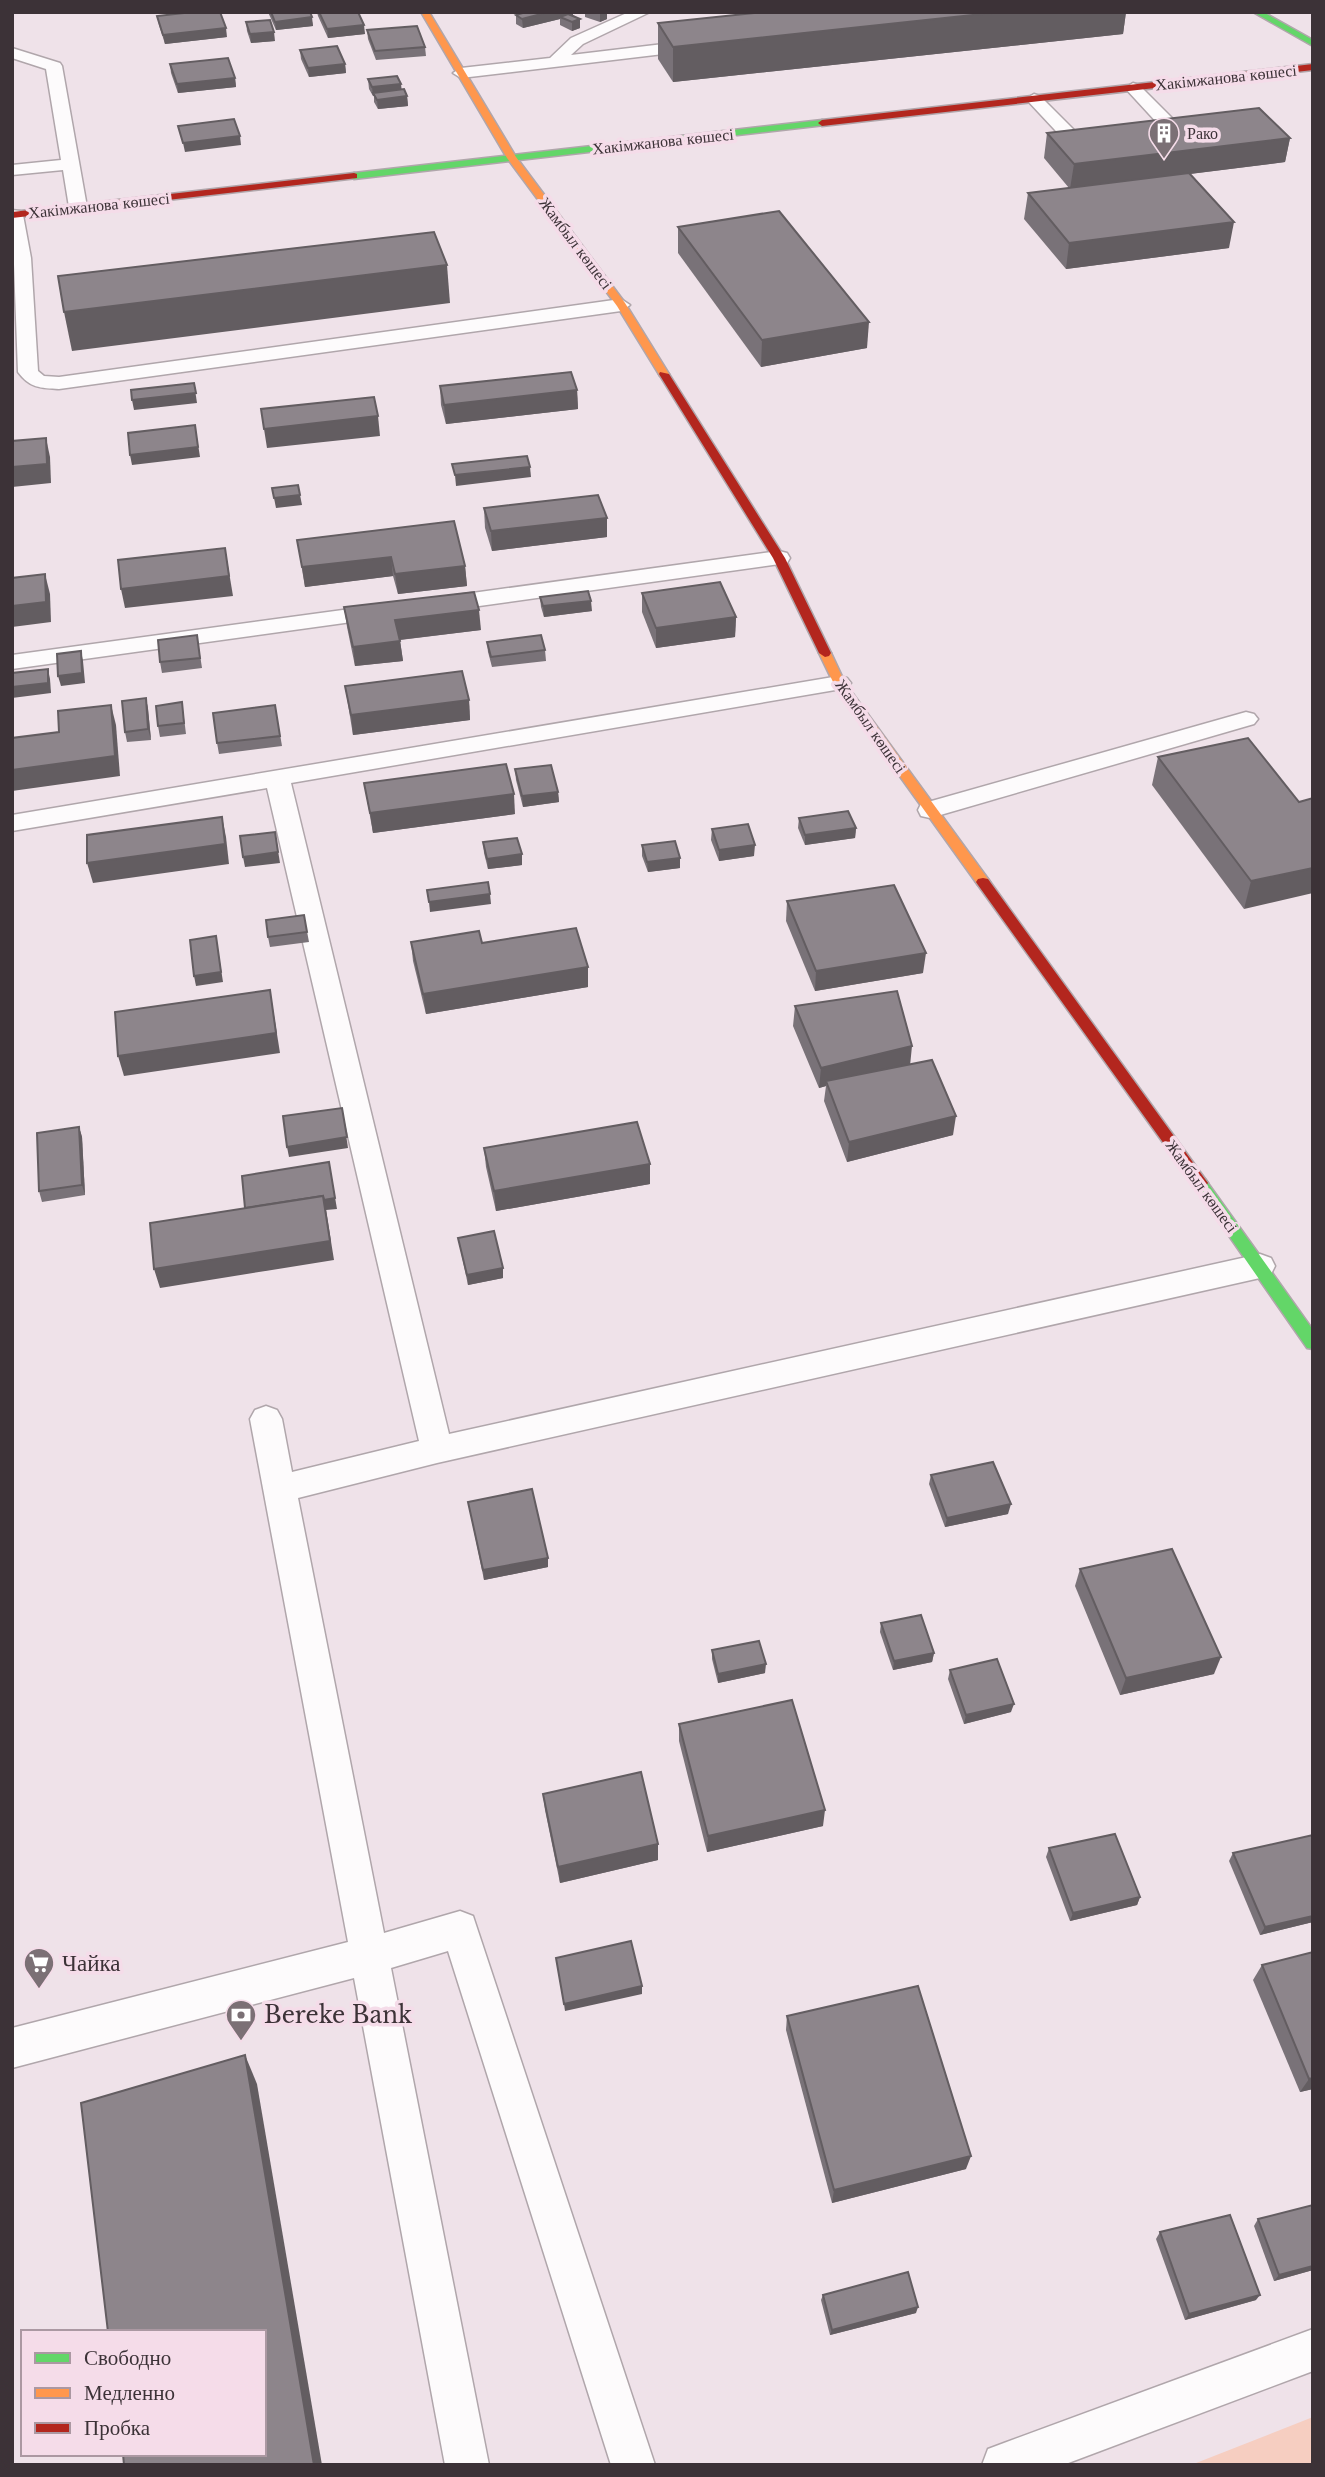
<svg xmlns="http://www.w3.org/2000/svg" width="1325" height="2477" viewBox="0 0 1325 2477" font-family="'Libre Baskerville',serif">
  <style>
    .green { fill: #f6cec1 }
    .lines { fill: none; stroke-linecap: round; stroke-linejoin: round }
    .lane-casing { stroke: #b0a6ab; stroke-width: 3 }
    .fast-casing { stroke: #b0a6ab; stroke-width: 3 }
    .slow-casing { stroke: #b0a6ab; stroke-width: 3 }
    .jam-casing { stroke: #b0a6ab; stroke-width: 3 }
    .lane { fill: #fdfbfc; fill-rule: evenodd }
    .fast { fill: #63d668; fill-rule: evenodd }
    .slow { fill: #ff974d; fill-rule: evenodd }
    .jam { fill: #b3261e; fill-rule: evenodd }
    .wall { fill: #797278 }
    .shaded-wall { fill: #635d61 }
    .building { fill: #8d858b; stroke: #635d61; stroke-width: 2 }
    .labels { text-anchor: middle; dominant-baseline: central; stroke-width: 7; stroke-linejoin: round; paint-order: stroke }
    .far-street-label { font-size: 16px; fill: #3c3237; stroke: #f5dce9 }
    .far-poi-label { font-size: 16px; fill: #3c3237; stroke: #f5dce9; text-anchor: start }
    .near-poi-label { font-size: 23px; fill: #3c3237; stroke: #f5dce9; text-anchor: start }
  </style>
  <rect width="100%" height="100%" fill="#efe2e9"/>
  <!-- green -->
  <path class="green" d="M1313 2417V2465H1191Z"/>
  <g class="lines">
    <!-- lane casing -->
    <g class="lane-casing">
      <g id="lane">
        <path d="M629 12H650L583 44 571 55 697 40 705 45 697 50 461 78 453 73 461 68 550 58 571 38Z"/>
        <path d="M12 48 60 63 62 66 87 207 84 211H72L69 207 63 170 12 175V165L61 160 46 69 12 58Z"/>
        <path d="M1133 83 1139 85 1179 125 1181 129 1179 133 1139 137 1137 133 1139 129 1160 126 1125 88Z"/>
        <path d="M1034 94 1040 96 1079 135 1099 133 1107 138 1099 143 1069 145 1026 99Z"/>
        <path d="M12 210 20 211 23 215 31 258 38 371 44 376 59 377 621 299 630 305 621 311 59 389C40 388 30 388 18 372Z"/>
        <path d="M779 551 787 553 790 558 787 563 436 612 428 610 425 605 428 600 436 598Z"/>
        <path d="M387 604 395 606 398 611 395 616 12 669V655Z"/>
        <path d="M839 676 847 678 851 683 847 688 291 783 449 1434 1260 1254 1271 1258 1275 1266 1271 1274 1260 1278 437 1463 298 1498 384 1933 460 1911 473 1916 655 2465H611L448 1951 391 1968 489 2465H445L354 1978 12 2068V2028L348 1942 250 1419 255 1410 266 1406 277 1410 282 1419 292 1472 419 1441 267 788 12 831V815Z"/>
        <path d="M1246 712 1254 714 1258 719 1254 724 930 818 921 816 918 810 921 804Z"/>
        <path d="M1313 2329V2371L1063 2465H982L988 2449 1004 2443Z"/>
      </g>
    </g>
    <!-- fast casing -->
    <g class="fast-casing">
      <g id="fast">
        <path d="M1253 12H1263L1313 40V46Z"/>
        <path d="M822 120 825 121V125L354 179 349 176 354 173Z"/>
        <path d="M1200 1177 1205 1179 1313 1330V1349L1307 1348 1195 1187 1192 1183Z"/>
      </g>
    </g>
    <!-- slow casing -->
    <g class="slow-casing">
      <g id="slow">
        <path d="M421 12H429L516 157 625 303 669 374 668 376H660L617 306 507 158Z"/>
        <path d="M825 649 831 653 845 683 988 879 990 882 988 885H978L835 686 819 653Z"/>
      </g>
    </g>
    <!-- jam casing -->
    <g class="jam-casing">
      <g id="jam">
        <path d="M1313 64V70L822 126 818 123 822 120Z"/>
        <path d="M354 173 357 174V178L12 218V212Z"/>
        <path d="M660 372 669 374 785 558 831 653 829 656 825 657 819 653 773 558 659 374Z"/>
        <path d="M983 878 988 879 1205 1179 1208 1183 1205 1187H1195L978 885 976 882 978 879Z"/>
      </g>
    </g>
    <!-- lane -->
    <use href="#lane" class="lane"/>
    <!-- fast -->
    <use href="#fast" class="fast"/>
    <!-- slow -->
    <use href="#slow" class="slow"/>
    <!-- jam -->
    <use href="#jam" class="jam"/>
  </g>
  <!-- wall -->
  <g class="wall">
    <path d="M268 12H310L313 26 276 30Z"/>
    <path d="M317 12H358L365 34 328 38 318 16Z"/>
    <path d="M526 12H573V15L580 19V28L572 31 560 25V19L523 28 516 24V15Z"/>
    <path d="M585 12H607V19L600 22 585 17Z"/>
    <path d="M765 12H1126L1123 34 673 82 658 59V23Z"/>
    <path d="M157 16 227 37 165 44 159 25Z"/>
    <path d="M246 22 275 41 251 43 247 31Z"/>
    <path d="M367 30 425 47 426 56 376 60 368 39Z"/>
    <path d="M300 50 345 64 346 73 309 77 301 59Z"/>
    <path d="M170 64 235 78 236 87 178 93 171 73Z"/>
    <path d="M368 79 402 89 407 96 408 106 378 109 374 102V96H373L369 89Z"/>
    <path d="M1047 133 1290 138 1285 162 1189 174 1229 248 1066 269 1024 219 1028 193 1069 188 1044 158Z"/>
    <path d="M678 227 867 348 761 367 678 253Z"/>
    <path d="M440 386 577 390 578 409 446 424 441 405Z"/>
    <path d="M484 508 607 537 492 551 485 528Z"/>
    <path d="M297 540 465 566 467 586 398 594 393 576 305 587Z"/>
    <path d="M642 593 736 617 735 637 656 648 642 612Z"/>
    <path d="M540 597 592 611 544 617 541 607Z"/>
    <path d="M344 607 481 630 400 640 403 661 355 666 347 627Z"/>
    <path d="M197 635 202 668 162 673 160 662Z"/>
    <path d="M487 642 545 650 546 661 492 667 488 652Z"/>
    <path d="M345 686 469 700 470 720 353 735Z"/>
    <path d="M146 698 148 709 151 740 127 742 125 732Z"/>
    <path d="M182 702 186 734 160 737 158 726Z"/>
    <path d="M275 705 282 746 219 754 217 743Z"/>
    <path d="M1158 757 1299 802 1244 909 1152 785Z"/>
    <path d="M515 769 558 792 559 802 523 807 516 780Z"/>
    <path d="M364 783 515 814 373 833Z"/>
    <path d="M799 818 856 828 855 838 805 845 798 828Z"/>
    <path d="M712 829 754 856 719 861 711 840Z"/>
    <path d="M483 842 522 865 488 869 484 853Z"/>
    <path d="M642 845 680 868 648 872 642 856Z"/>
    <path d="M787 901 923 973 815 991 786 921Z"/>
    <path d="M304 915 309 942 270 947 268 937Z"/>
    <path d="M411 942 482 943 588 967V987L426 1014 413 961Z"/>
    <path d="M795 1006 910 1064 953 1135 847 1162 824 1101 826 1086 819 1088 793 1026Z"/>
    <path d="M79 1127 82 1137 85 1195 42 1202 39 1191Z"/>
    <path d="M484 1148 650 1184 496 1211 486 1167Z"/>
    <path d="M458 1238 503 1268V1278L468 1285Z"/>
    <path d="M931 1475 1008 1514 945 1527 929 1484Z"/>
    <path d="M468 1502 548 1558V1567L484 1580Z"/>
    <path d="M1080 1569 1214 1674 1120 1695 1075 1586Z"/>
    <path d="M881 1623 934 1653 932 1662 893 1670 880 1632Z"/>
    <path d="M712 1650 765 1673 718 1683 712 1659Z"/>
    <path d="M950 1670 1011 1712 964 1724 948 1679Z"/>
    <path d="M679 1724 823 1826 707 1852 679 1741Z"/>
    <path d="M543 1794 658 1844V1860L560 1883 545 1810Z"/>
    <path d="M1049 1848 1140 1897 1137 1905 1070 1921 1046 1857Z"/>
    <path d="M1233 1853 1313 1922 1260 1935 1229 1861Z"/>
    <path d="M1313 1952V2089L1300 2092 1253 1980 1262 1965Z"/>
    <path d="M787 2016 966 2169 832 2203 786 2030Z"/>
    <path d="M1258 2219 1313 2270 1274 2281 1254 2226Z"/>
    <path d="M1160 2232 1256 2300 1185 2320 1156 2239Z"/>
    <path d="M823 2295 916 2313 830 2335 821 2300Z"/>
  </g>
  <!-- shaded-wall -->
  <g class="shaded-wall">
    <path d="M549 12H573V15L560 17V19L523 28 522 19Z"/>
    <path d="M602 12H607V19L600 22V14Z"/>
    <path d="M1001 12H1126L1123 34 673 82V47Z"/>
    <path d="M312 17 313 26 276 30 275 22Z"/>
    <path d="M580 19V28L572 31V22Z"/>
    <path d="M364 25 365 34 328 38 327 29Z"/>
    <path d="M226 28 227 37 165 44 163 35Z"/>
    <path d="M274 32 275 41 251 43 250 34Z"/>
    <path d="M345 64 346 73 309 77 308 68Z"/>
    <path d="M235 78 236 87 178 93 177 84Z"/>
    <path d="M401 84 402 93H373L374 96H373L372 87Z"/>
    <path d="M407 96 408 106 378 109 377 100Z"/>
    <path d="M12 110 14 125H12Z"/>
    <path d="M240 136 241 145 185 152 183 143Z"/>
    <path d="M1290 138 1285 162 1070 189 1074 164Z"/>
    <path d="M1234 222 1229 248 1066 269 1069 243Z"/>
    <path d="M447 265 450 303 72 351 64 312Z"/>
    <path d="M869 322 867 348 761 367 762 340Z"/>
    <path d="M194 383 197 403 134 410 132 400Z"/>
    <path d="M577 390 578 409 446 424 444 405Z"/>
    <path d="M378 416 380 436 267 448 264 429Z"/>
    <path d="M195 425 200 457 132 465 130 455Z"/>
    <path d="M46 438 50 457 51 483 12 487V467Z"/>
    <path d="M530 467 531 477 456 486 455 475Z"/>
    <path d="M300 495 302 505 276 508 274 498Z"/>
    <path d="M607 518V537L492 551 491 531Z"/>
    <path d="M225 548 233 596 125 608 121 589Z"/>
    <path d="M391 557 393 576 305 587 302 567Z"/>
    <path d="M465 566 467 586 398 594 395 574Z"/>
    <path d="M45 574 50 594 51 622 12 627V606Z"/>
    <path d="M591 601 592 611 544 617 543 606Z"/>
    <path d="M479 610 481 630 398 640 395 620Z"/>
    <path d="M736 617 735 637 656 648V628Z"/>
    <path d="M400 641 403 661 355 666 353 647Z"/>
    <path d="M81 651 83 661 85 683 61 686 58 676Z"/>
    <path d="M48 669 50 679 51 693 12 698V687Z"/>
    <path d="M146 698 148 709 151 740 148 729Z"/>
    <path d="M469 700 470 720 353 735 351 715Z"/>
    <path d="M111 705 116 725 120 776 12 791V770Z"/>
    <path d="M558 792 559 802 523 807 522 796Z"/>
    <path d="M514 794 515 814 373 833 370 813Z"/>
    <path d="M222 817 226 837 229 864 93 883 87 863Z"/>
    <path d="M856 828 855 838 805 845V835Z"/>
    <path d="M275 832 280 863 245 867 243 857Z"/>
    <path d="M755 845 754 856 719 861V850Z"/>
    <path d="M522 854V865L488 869 487 859Z"/>
    <path d="M680 858V868L648 872 647 862Z"/>
    <path d="M1313 868V893L1244 909 1251 881Z"/>
    <path d="M490 894 491 904 430 912 429 902Z"/>
    <path d="M216 936 223 982 196 986 194 976Z"/>
    <path d="M926 953 923 973 815 991 816 971Z"/>
    <path d="M588 967V987L426 1014 423 994Z"/>
    <path d="M270 990 280 1053 124 1076 118 1056Z"/>
    <path d="M912 1046 910 1066 826 1081V1086L819 1088 821 1068Z"/>
    <path d="M342 1108 348 1148 289 1157 287 1147Z"/>
    <path d="M956 1116 953 1135 847 1162 849 1142Z"/>
    <path d="M79 1127 82 1137 85 1195 82 1185Z"/>
    <path d="M329 1162 337 1209 326 1210 334 1260 160 1288 154 1269 248 1223Z"/>
    <path d="M650 1164V1184L496 1211 494 1191Z"/>
    <path d="M503 1268V1278L468 1285 467 1275Z"/>
    <path d="M1011 1504 1008 1514 945 1527 947 1518Z"/>
    <path d="M548 1558V1567L484 1580 483 1570Z"/>
    <path d="M934 1653 932 1662 893 1670 894 1661Z"/>
    <path d="M1221 1657 1214 1674 1120 1695 1126 1678Z"/>
    <path d="M766 1664 765 1673 718 1683V1674Z"/>
    <path d="M1014 1704 1011 1712 964 1724 966 1715Z"/>
    <path d="M825 1810 823 1826 707 1852 708 1836Z"/>
    <path d="M658 1844V1860L560 1883 558 1867Z"/>
    <path d="M1140 1897 1137 1905 1070 1921 1073 1913Z"/>
    <path d="M1313 1916V1922L1260 1935 1265 1927Z"/>
    <path d="M642 1986V1994L565 2011 564 2004Z"/>
    <path d="M245 2055 257 2084 322 2465H314Z"/>
    <path d="M1313 2078V2089L1300 2092 1309 2079Z"/>
    <path d="M971 2156 966 2169 832 2203 834 2190Z"/>
    <path d="M1313 2266V2270L1274 2281 1279 2275Z"/>
    <path d="M1260 2295 1256 2300 1185 2320 1189 2314Z"/>
    <path d="M918 2307 916 2313 830 2335 832 2330Z"/>
  </g>
  <!-- building -->
  <g class="building">
    <path d="M193 12H220L226 28 163 35 157 16Z"/>
    <path d="M271 12H310L312 17 275 22Z"/>
    <path d="M319 12H358L364 25 327 29Z"/>
    <path d="M526 12H549L522 19 516 15Z"/>
    <path d="M765 12H1001L673 47 658 23Z"/>
    <path d="M568 14 580 19 572 22 560 17Z"/>
    <path d="M270 20 274 32 250 34 246 22Z"/>
    <path d="M417 26 425 47 375 51 367 30Z"/>
    <path d="M337 46 345 64 308 68 300 50Z"/>
    <path d="M228 58 235 78 177 84 170 64Z"/>
    <path d="M397 76 401 84 372 87 368 79Z"/>
    <path d="M404 89 407 96 377 100 373 93Z"/>
    <path d="M1259 108 1290 138 1074 164 1047 133Z"/>
    <path d="M234 119 240 136 183 143 178 126Z"/>
    <path d="M1189 173 1234 222 1069 243 1028 193Z"/>
    <path d="M779 211 869 322 762 340 678 227Z"/>
    <path d="M434 232 447 265 64 312 58 276Z"/>
    <path d="M571 372 577 390 444 405 440 386Z"/>
    <path d="M194 383 196 393 132 400 131 390Z"/>
    <path d="M374 397 378 416 264 429 261 409Z"/>
    <path d="M195 425 198 447 130 455 128 433Z"/>
    <path d="M46 438 47 464 12 467V441Z"/>
    <path d="M527 456 530 467 455 475 452 464Z"/>
    <path d="M298 485 300 495 274 498 272 488Z"/>
    <path d="M598 495 607 518 491 531 484 508Z"/>
    <path d="M454 521 465 566 395 574 391 557 302 567 297 540Z"/>
    <path d="M225 548 229 576 121 589 118 560Z"/>
    <path d="M45 574 46 602 12 606V578Z"/>
    <path d="M720 582 736 617 656 628 642 593Z"/>
    <path d="M588 591 591 601 543 606 540 597Z"/>
    <path d="M474 592 479 610 395 620 400 641 353 647 344 607Z"/>
    <path d="M197 635 200 658 160 662 158 640Z"/>
    <path d="M541 635 545 650 491 657 487 642Z"/>
    <path d="M81 651 82 673 58 676 57 654Z"/>
    <path d="M48 669V683L12 687V673Z"/>
    <path d="M462 671 469 700 351 715 345 686Z"/>
    <path d="M146 698 148 729 125 732 122 701Z"/>
    <path d="M182 702 184 723 158 726 156 706Z"/>
    <path d="M111 705 115 756 12 770V738L59 732 58 711Z"/>
    <path d="M275 705 280 736 217 743 213 713Z"/>
    <path d="M1248 738 1299 802 1313 798V868L1251 881 1158 757Z"/>
    <path d="M506 764 514 794 370 813 364 783Z"/>
    <path d="M551 765 558 792 522 796 515 769Z"/>
    <path d="M848 811 856 828 805 835 799 818Z"/>
    <path d="M222 817 225 844 87 863V835Z"/>
    <path d="M748 824 755 845 719 850 712 829Z"/>
    <path d="M275 832 278 852 243 857 240 836Z"/>
    <path d="M517 838 522 854 487 859 483 842Z"/>
    <path d="M675 841 680 858 647 862 642 845Z"/>
    <path d="M488 882 490 894 429 902 427 890Z"/>
    <path d="M894 885 926 953 816 971 787 901Z"/>
    <path d="M304 915 307 932 268 937 266 920Z"/>
    <path d="M576 928 588 967 423 994 411 942 479 931 482 943Z"/>
    <path d="M216 936 221 972 194 976 190 940Z"/>
    <path d="M270 990 276 1033 118 1056 115 1012Z"/>
    <path d="M897 991 912 1046 821 1068 795 1006Z"/>
    <path d="M932 1060 956 1116 849 1142 826 1081Z"/>
    <path d="M342 1108 347 1137 287 1147 283 1116Z"/>
    <path d="M637 1122 650 1164 494 1191 484 1148Z"/>
    <path d="M79 1127 82 1185 39 1191 37 1133Z"/>
    <path d="M329 1162 335 1198 324 1200 323 1196 245 1208 242 1176Z"/>
    <path d="M323 1196 330 1241 154 1269 150 1223Z"/>
    <path d="M494 1231 503 1268 467 1275 458 1238Z"/>
    <path d="M993 1462 1011 1504 947 1518 931 1475Z"/>
    <path d="M532 1489 548 1558 483 1570 468 1502Z"/>
    <path d="M1172 1549 1221 1657 1126 1678 1080 1569Z"/>
    <path d="M921 1615 934 1653 894 1661 881 1623Z"/>
    <path d="M759 1641 766 1664 718 1674 712 1650Z"/>
    <path d="M997 1659 1014 1704 966 1715 950 1670Z"/>
    <path d="M792 1700 825 1810 708 1836 679 1724Z"/>
    <path d="M641 1772 658 1844 558 1867 543 1794Z"/>
    <path d="M1115 1834 1140 1897 1073 1913 1049 1848Z"/>
    <path d="M1313 1835V1916L1265 1927 1233 1853Z"/>
    <path d="M631 1941 642 1986 564 2004 556 1958Z"/>
    <path d="M1313 1952V2078L1309 2079 1262 1965Z"/>
    <path d="M918 1986 971 2156 834 2190 787 2016Z"/>
    <path d="M245 2055 314 2465H124L123 2454H264V2332H108L81 2103Z"/>
    <path d="M1313 2205V2266L1279 2275 1258 2219Z"/>
    <path d="M1230 2215 1260 2295 1189 2314 1160 2232Z"/>
    <path d="M908 2272 918 2307 832 2330 823 2295Z"/>
  </g>
  <!-- icons -->
  <defs>
    <g id="building-pin" transform="scale(1.575)"><path d="M0 17L-7.5 6A9.5 9.5 0 1 1 7.5 6Z" fill="#7b7075" stroke="#f5dce9"/><path d="M-4-6H4V6H1V3H-1V6H-4ZM-2.5-4.3h1.7v1.8h-1.7ZM.8-4.3h1.7v1.8H.8ZM-2.5-1h1.7V.8h-1.7ZM.8-1h1.7V.8H.8Z" fill="#fff"/></g>
    <g id="supermarket-pin" transform="scale(1.575)"><path d="M0 17L-7.5 6A9.5 9.5 0 1 1 7.5 6Z" fill="#7b7075" stroke="#f5dce9"/><path d="M-6-5.5h2.5l.6 2H6L4.5 2H-2.5L-4.4-4H-6ZM-1.5 3.2a1.3 1.3 0 1 0 .1 0ZM3 3.2a1.3 1.3 0 1 0 .1 0Z" fill="#fff"/></g>
    <g id="bank-pin" transform="scale(1.575)"><path d="M0 17L-7.5 6A9.5 9.5 0 1 1 7.5 6Z" fill="#7b7075" stroke="#f5dce9"/><path d="M-6-4H6V4H-6ZM0-2.3a2.3 2.3 0 1 0 0 4.6a2.3 2.3 0 1 0 0-4.6Z" fill="#fff"/></g>
  </defs>
  <g fill-rule="evenodd">
    <use href="#building-pin" x="1164" y="133"/>
    <use href="#supermarket-pin" x="39" y="1963"/>
    <use href="#bank-pin" x="241" y="2015"/>
  </g>
  <g class="labels">
    <!-- far-street labels -->
    <g class="far-street-label">
      <text transform="translate(1226 77) rotate(-6)">Хакімжанова көшесі</text>
      <text transform="translate(663 141) rotate(-6)">Хакімжанова көшесі</text>
      <text transform="translate(99 205) rotate(-6)">Хакімжанова көшесі</text>
      <text transform="translate(576 243) rotate(53)">Жамбыл көшесі</text>
      <text transform="translate(871 726) rotate(55)">Жамбыл көшесі</text>
      <text transform="translate(1202 1186) rotate(54)">Жамбыл көшесі</text>
    </g>
    <!-- far-poi labels -->
    <g class="far-poi-label">
      <text x="1187" y="133">Рако</text>
    </g>
    <!-- near-poi labels -->
    <g class="near-poi-label">
      <text x="62" y="1963">Чайка</text>
      <text x="264" y="2015">Bereke Bank</text>
    </g>
  </g>
  <!-- border -->
  <rect width="1325" height="2477" fill="none" stroke="#3c3237" stroke-width="28"/>
  <!-- legend -->
  <rect x="21" y="2330" width="245" height="126" fill="#f5dce9" stroke="#ab98a2" stroke-width="2"/>
  <rect x="35" y="2353" width="35" height="10" fill="#63d668" stroke="#ab98a2" stroke-width="2"/>
  <text x="84" y="2365" font-size="21" fill="#3c3237">Свободно</text>
  <rect x="35" y="2388" width="35" height="10" fill="#ff974d" stroke="#ab98a2" stroke-width="2"/>
  <text x="84" y="2400" font-size="21" fill="#3c3237">Медленно</text>
  <rect x="35" y="2423" width="35" height="10" fill="#b3261e" stroke="#ab98a2" stroke-width="2"/>
  <text x="84" y="2435" font-size="21" fill="#3c3237">Пробка</text>
</svg>
